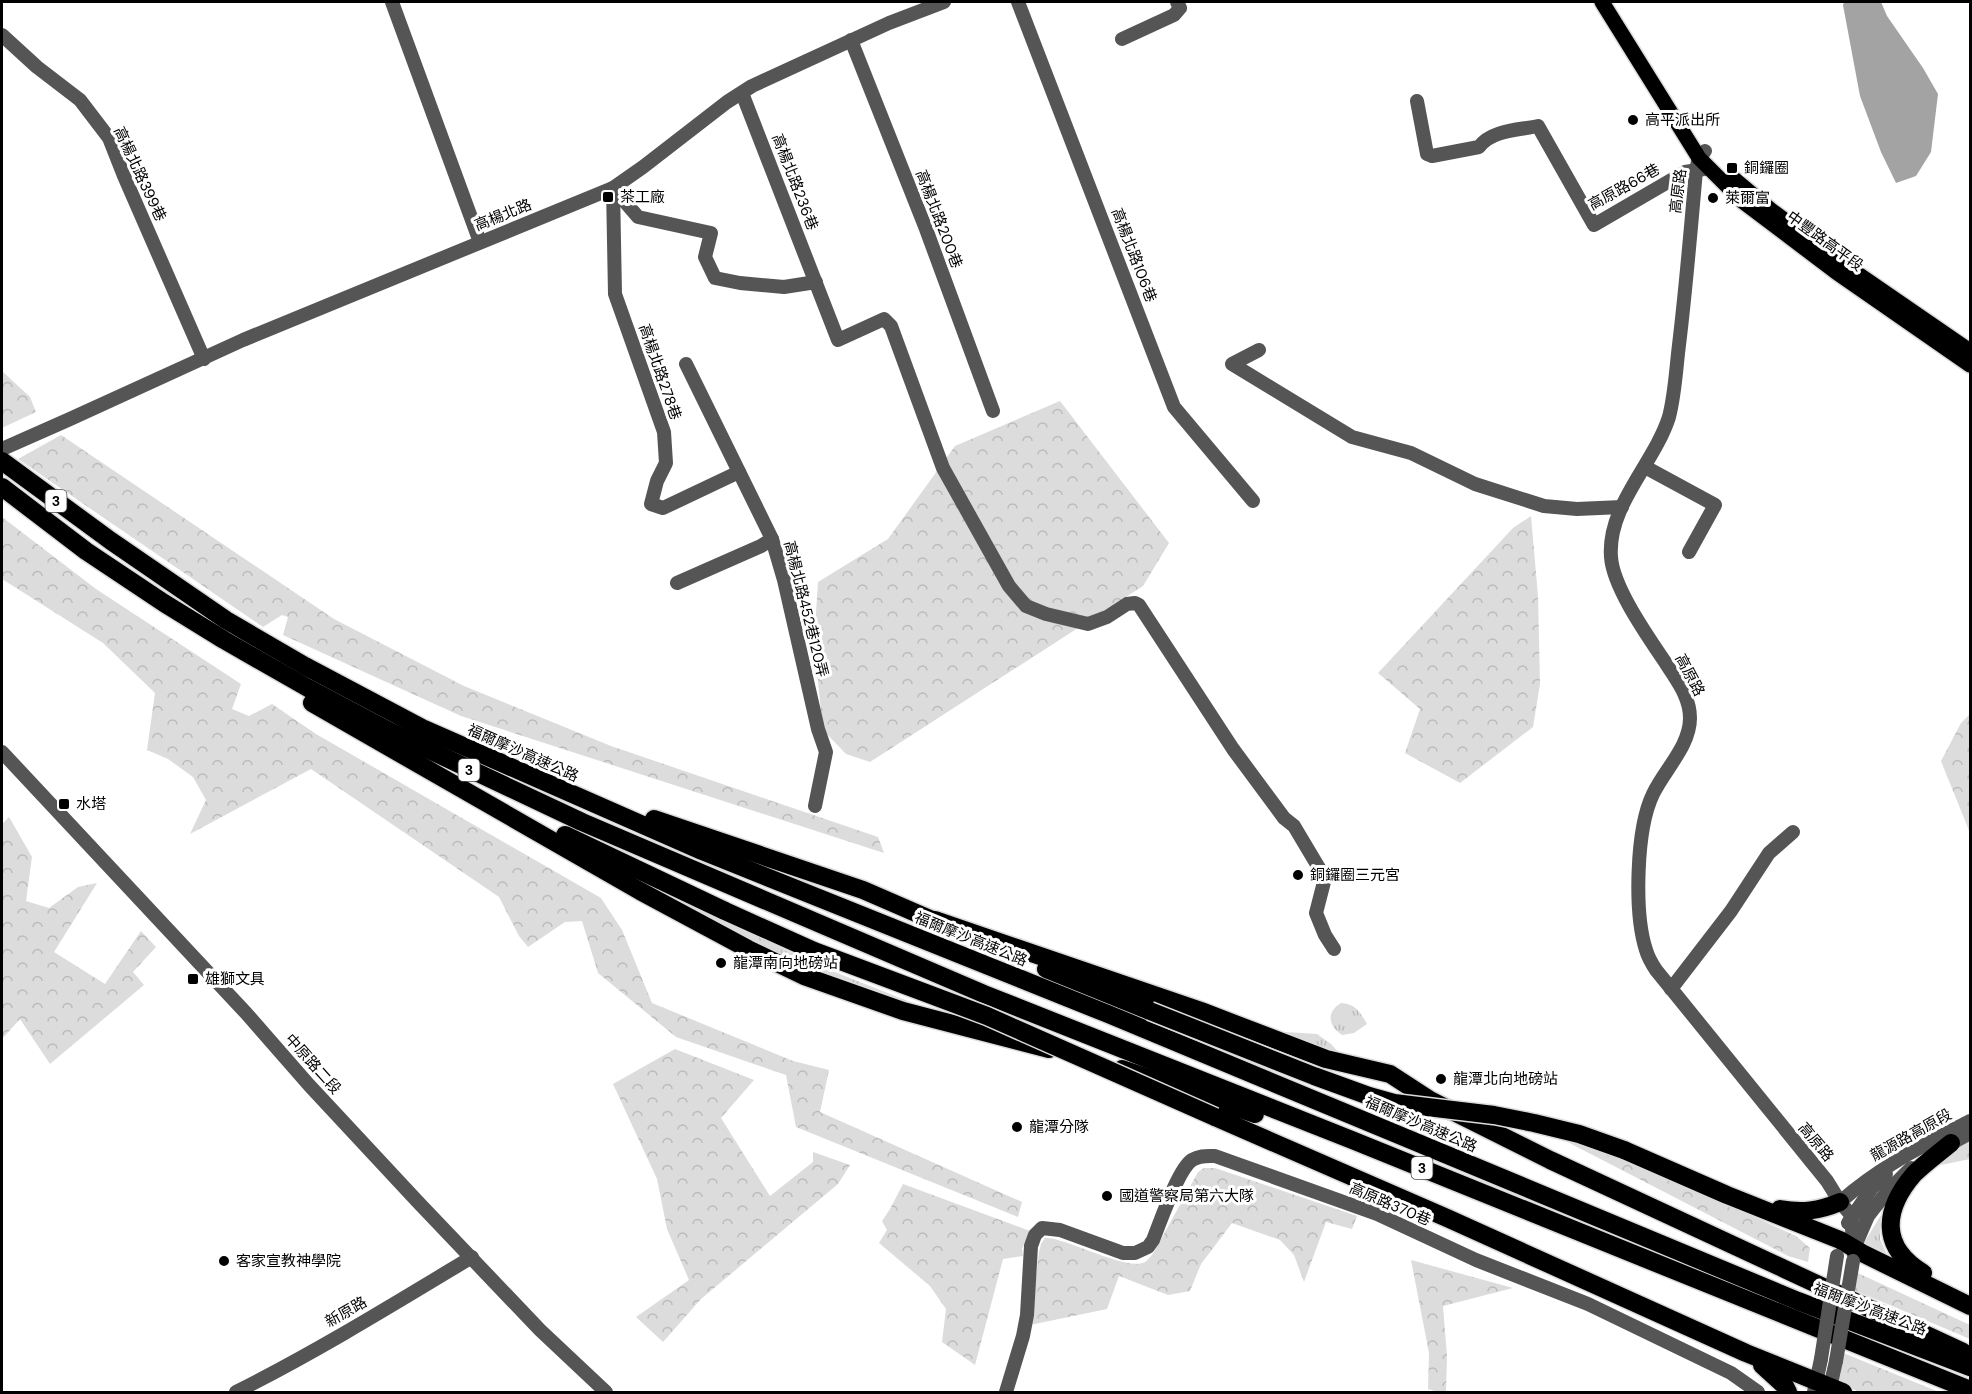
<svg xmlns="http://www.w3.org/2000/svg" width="1972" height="1394" viewBox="0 0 1972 1394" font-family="'DM Sans','Noto Sans TC',sans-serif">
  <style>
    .grass { fill: url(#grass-tufts) }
    .forest { fill: url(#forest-crowns) }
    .water { fill: #a3a3a3 }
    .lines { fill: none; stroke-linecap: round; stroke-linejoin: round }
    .major-casing { stroke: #dbdbdb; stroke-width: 18 }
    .highway-casing { stroke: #dbdbdb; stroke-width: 21 }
    .minor { stroke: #555; stroke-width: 14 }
    .major { stroke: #000; stroke-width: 15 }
    .highway { stroke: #000; stroke-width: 18 }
    .highway-bridge-casing { stroke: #dbdbdb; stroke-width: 21; stroke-linecap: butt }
    .minor-bridge { stroke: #555; stroke-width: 14 }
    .highway-bridge { stroke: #000; stroke-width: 18 }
    .poi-dot { fill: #000; stroke: #fff; stroke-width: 2 }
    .labels { text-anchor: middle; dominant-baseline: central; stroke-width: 6; stroke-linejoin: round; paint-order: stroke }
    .shield { fill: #fff; stroke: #4c4c4c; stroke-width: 1.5 }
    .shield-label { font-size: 14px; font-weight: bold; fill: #000 }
    .poi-label { font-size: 15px; fill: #000; stroke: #fff; text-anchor: start }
    .street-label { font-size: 15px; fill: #000; stroke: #fff }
  </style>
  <defs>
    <pattern id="grass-tufts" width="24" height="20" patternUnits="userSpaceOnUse" patternTransform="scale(1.5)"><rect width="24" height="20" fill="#dcdcdc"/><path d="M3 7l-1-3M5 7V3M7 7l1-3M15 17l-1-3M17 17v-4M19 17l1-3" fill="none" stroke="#bbb"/></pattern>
    <pattern id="forest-crowns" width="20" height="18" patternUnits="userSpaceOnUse" patternTransform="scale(1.5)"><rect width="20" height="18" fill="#dcdcdc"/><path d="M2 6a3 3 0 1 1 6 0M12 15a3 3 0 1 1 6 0" fill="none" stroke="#bbb"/></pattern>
  </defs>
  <rect width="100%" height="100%" fill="#fff"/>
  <!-- grass -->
  <g class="grass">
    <path d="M604 864 820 966 945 1016 807 972Z"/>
    <path d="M1341 1003C1356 1004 1360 1012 1367 1024L1354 1033 1342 1035C1328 1026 1326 1012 1341 1003Z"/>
    <path d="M1269 1031 1317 1034 1331 1044 1340 1054Z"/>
    <path d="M1881 1215 1880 1239 1887 1255 1862 1246Z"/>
  </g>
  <!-- forest -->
  <g class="forest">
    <path d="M2 371 30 397 36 412 2 428Z"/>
    <path d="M1060 401 1169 543 1143 586 870 762 846 754 823 730 814 643 818 582 888 539 955 446Z"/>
    <path d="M61 435 334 619 464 686 611 746 878 837 884 853 461 716 283 635 288 617 282 615 263 627 18 459Z"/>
    <path d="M1531 516 1538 596 1540 684 1533 727 1460 783 1405 753 1420 709 1378 673 1513 528Z"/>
    <path d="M2 517 96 589 241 684 232 709 249 716 272 704 316 734 601 898 622 930 652 1003 793 1061 829 1070 820 1112 1022 1202 1018 1217 796 1127 786 1075 676 1037 598 973 582 921 565 922 528 947 519 936 499 897 311 769 190 834 206 800 193 777 168 759 147 750 155 693 103 643 2 579Z"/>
    <path d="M1970 714V833L1941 761 1961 723Z"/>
    <path d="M9 817 32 857 26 901 49 908 78 887 97 883 54 952 105 984 141 931 156 947 133 972 144 985 50 1064 20 1019 2 1039V824Z"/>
    <path d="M675 1049 754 1080 721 1118 770 1196 813 1162V1152L850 1165 838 1184 701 1299 663 1342 636 1317 689 1280 667 1229 657 1179 613 1084Z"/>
    <path d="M1542 1115 1570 1133 1796 1236 1810 1248 1808 1262 1788 1256 1550 1133Z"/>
    <path d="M1970 1139V1159L1936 1166Z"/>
    <path d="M1204 1168H1215L1357 1216 1352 1229 1326 1222 1304 1282 1294 1255 1280 1240 1232 1223 1201 1264 1190 1291 1168 1295 1119 1276 1107 1309 1030 1325 1039 1252 1041 1244 1045 1238C1066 1237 1127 1272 1145 1262 1148 1260 1152 1255 1154 1252L1198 1172Z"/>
    <path d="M903 1184 1030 1231 1022 1249 1023 1256 1003 1259 975 1365 942 1342 946 1309 930 1286 879 1243 887 1230 882 1221 890 1209Z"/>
    <path d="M1411 1260 1513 1288 1443 1306 1447 1356 1446 1392H1438L1428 1389 1429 1353Z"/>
    <path d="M1847 1268 1970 1325V1339L1847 1287Z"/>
    <path d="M1836 1350 1939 1392H1859L1825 1375Z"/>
  </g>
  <!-- water -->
  <path class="water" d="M1844 2H1881L1887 16 1923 68 1938 94 1931 152 1916 176 1896 183 1881 152 1860 96 1843 5Z"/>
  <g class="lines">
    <!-- major casing -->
    <g class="major-casing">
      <g id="major">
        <path d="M1602 2 1699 158 1742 201 1836 272 1970 365"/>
        <path d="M1733 178 1771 210 1842 263 1970 351"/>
      </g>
    </g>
    <!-- highway casing -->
    <g class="highway-casing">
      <g id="highway">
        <path d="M2 461 111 541 226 620 305 666 422 728 702 851 1108 1014 1798 1301 1970 1367"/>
        <path d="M2 487 86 551 164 603 224 640 308 688 389 731 582 822 984 994 1352 1140 1970 1390"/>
        <path d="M312 703 640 891 748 949 804 976 903 1011 1049 1049"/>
        <path d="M654 819 863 890 946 926"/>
        <path d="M565 835 725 911"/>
        <path d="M935 920 1201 1011 1326 1059 1390 1074 1430 1100 1550 1160 1963 1352"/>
        <path d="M1046 969 1150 1011"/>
        <path d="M1122 1069 1255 1114"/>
        <path d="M1215 1117 1447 1218 1746 1353 1843 1392"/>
        <path d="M1624 1150 1727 1195 1840 1240 1862 1253 1970 1306"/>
        <path d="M1780 1209C1802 1213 1819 1211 1840 1202"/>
        <path d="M1923 1273C1880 1247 1883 1210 1914 1174 1925 1163 1939 1153 1951 1143"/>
        <path d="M1762 1365 1785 1386 1788 1392"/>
      </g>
    </g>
    <!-- minor -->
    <g class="minor">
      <path d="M392 2 480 242"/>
      <path d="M1018 2 1174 407 1253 501"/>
      <path d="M2 35 37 67 80 100 109 138 124 176 204 359"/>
      <path d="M1122 39 1174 15 1180 8 1177 2"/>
      <path d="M851 40 926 229 993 411"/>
      <path d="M742 93 838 340 884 319 891 326 943 468 1009 586 1026 606 1046 614 1088 624 1107 617 1127 604 1135 603 1139 605 1233 749 1284 818 1294 826 1325 878 1316 913 1325 935 1334 949"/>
      <path d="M1417 101 1427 154 1432 156 1479 147C1491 130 1519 130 1538 126L1594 225 1685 172 1704 169"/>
      <path d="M1705 151 1699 158 1696 170C1691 228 1686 287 1679 345 1676 369 1675 394 1669 417 1654 464 1607 506 1611 557 1613 588 1649 638 1667 665 1677 681 1690 697 1690 718 1690 746 1665 769 1653 794 1636 829 1634 913 1646 950 1648 957 1652 964 1656 970L1827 1181 1840 1202 1851 1215 1854 1255"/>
      <path d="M613 188 615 294 664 432 666 463 657 481 651 504 663 508 739 472"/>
      <path d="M613 188 638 217 711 233 705 257 715 278 740 283 784 287 816 282"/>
      <path d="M1259 350 1232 364 1352 437 1411 453 1475 484 1544 506 1577 509 1622 507"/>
      <path d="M686 364 772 539 784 580 818 729 826 752 815 806"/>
      <path d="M2 449 70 419 243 340 613 188 643 167 727 102 752 86 889 23 944 2"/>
      <path d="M1645 467 1715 505 1689 552"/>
      <path d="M677 583 761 546 772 539"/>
      <path d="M2 752 246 1013 309 1085 417 1201 540 1330 606 1392"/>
      <path d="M1671 989 1731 911 1769 853 1793 832"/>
      <path d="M1943 1148 1970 1133"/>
      <path d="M1840 1202C1879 1167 1924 1145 1970 1121"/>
      <path d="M1848 1223 1872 1188 1886 1174"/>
      <path d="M1855 1246 1868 1216 1886 1193 1911 1168"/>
      <path d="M236 1392C316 1352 394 1304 472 1257"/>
      <path d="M1006 1392 1023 1336 1027 1315 1031 1246 1035 1235 1042 1228 1060 1230 1123 1253H1135L1148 1247 1153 1240C1160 1223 1178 1169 1192 1160 1200 1155 1207 1156 1215 1156L1377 1214 1476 1260 1588 1304 1731 1373 1758 1392"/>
      <path d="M1814 1392 1821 1359"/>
      <path d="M1829 1392 1836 1361"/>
    </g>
    <!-- major -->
    <use href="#major" class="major"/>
    <!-- highway -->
    <use href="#highway" class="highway"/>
    <!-- highway-bridge casing -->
    <g class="highway-bridge-casing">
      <g id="highway-bridge">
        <path d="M725 911 814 951 987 1016 1215 1117"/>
        <path d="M1150 1011 1314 1076 1369 1096 1394 1103 1494 1115 1534 1123 1579 1134 1624 1150"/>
      </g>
    </g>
    <!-- minor-bridge -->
    <g class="minor-bridge">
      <path d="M1821 1359 1837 1256"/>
      <path d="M1836 1361 1853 1261"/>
    </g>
    <!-- highway-bridge -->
    <use href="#highway-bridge" class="highway-bridge"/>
  </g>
  <!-- markers -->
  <g class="poi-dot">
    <circle cx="1633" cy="120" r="6"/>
    <rect x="1726" y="162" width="12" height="12" rx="3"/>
    <rect x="602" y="191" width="12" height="12" rx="3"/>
    <circle cx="1713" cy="198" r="6"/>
    <rect x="58" y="798" width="12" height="12" rx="3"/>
    <circle cx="1298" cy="875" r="6"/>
    <circle cx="721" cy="963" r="6"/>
    <rect x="187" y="973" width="12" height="12" rx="3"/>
    <circle cx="1441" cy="1079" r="6"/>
    <circle cx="1017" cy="1127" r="6"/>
    <circle cx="1107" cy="1196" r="6"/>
    <circle cx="224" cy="1261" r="6"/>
  </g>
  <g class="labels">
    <!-- shield labels -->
    <g class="shield">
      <rect x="45.5" y="490" width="21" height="22" rx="4.5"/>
      <rect x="458.5" y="759" width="21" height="22" rx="4.5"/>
      <rect x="1411.5" y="1157" width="21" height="22" rx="4.5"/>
    </g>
    <g class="shield-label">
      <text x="56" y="501">3</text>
      <text x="469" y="770">3</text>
      <text x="1422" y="1168">3</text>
    </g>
    <!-- poi labels -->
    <g class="poi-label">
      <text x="1645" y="120">高平派出所</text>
      <text x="1744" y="168">銅鑼圈</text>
      <text x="620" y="197">茶工廠</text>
      <text x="1725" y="198">萊爾富</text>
      <text x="76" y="804">水塔</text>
      <text x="1310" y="875">銅鑼圈三元宮</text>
      <text x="733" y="963">龍潭南向地磅站</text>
      <text x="205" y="979">雄獅文具</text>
      <text x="1453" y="1079">龍潭北向地磅站</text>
      <text x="1029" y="1127">龍潭分隊</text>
      <text x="1119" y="1196">國道警察局第六大隊</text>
      <text x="236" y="1261">客家宣教神學院</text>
    </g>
    <!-- street labels -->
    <g class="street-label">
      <text transform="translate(140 174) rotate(65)">高楊北路399巷</text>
      <text transform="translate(795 182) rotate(69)">高楊北路236巷</text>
      <text transform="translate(1624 187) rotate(-29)">高原路66巷</text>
      <text transform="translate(1678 191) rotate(-83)">高原路</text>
      <text transform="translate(503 215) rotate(-22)">高楊北路</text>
      <text transform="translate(939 219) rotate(69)">高楊北路200巷</text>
      <text transform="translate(1825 241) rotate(36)">中豐路高平段</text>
      <text transform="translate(1134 255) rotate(69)">高楊北路106巷</text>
      <text transform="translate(660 372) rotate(71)">高楊北路278巷</text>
      <text transform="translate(806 609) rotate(76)">高楊北路452巷120弄</text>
      <text transform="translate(1690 675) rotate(62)">高原路</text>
      <text transform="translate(523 753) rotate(24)">福爾摩沙高速公路</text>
      <text transform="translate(971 939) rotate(22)">福爾摩沙高速公路</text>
      <text transform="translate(313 1064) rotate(48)">中原路二段</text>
      <text transform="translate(1421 1124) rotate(23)">福爾摩沙高速公路</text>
      <text transform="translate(1911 1135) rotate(-29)">龍源路高原段</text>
      <text transform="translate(1816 1142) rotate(50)">高原路</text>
      <text transform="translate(1390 1204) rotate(23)">高原路370巷</text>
      <text transform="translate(1870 1309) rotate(21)">福爾摩沙高速公路</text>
      <text transform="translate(346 1312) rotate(-30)">新原路</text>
    </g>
  </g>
  <!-- border -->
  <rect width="1972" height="1394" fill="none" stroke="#000000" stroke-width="6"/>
</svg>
